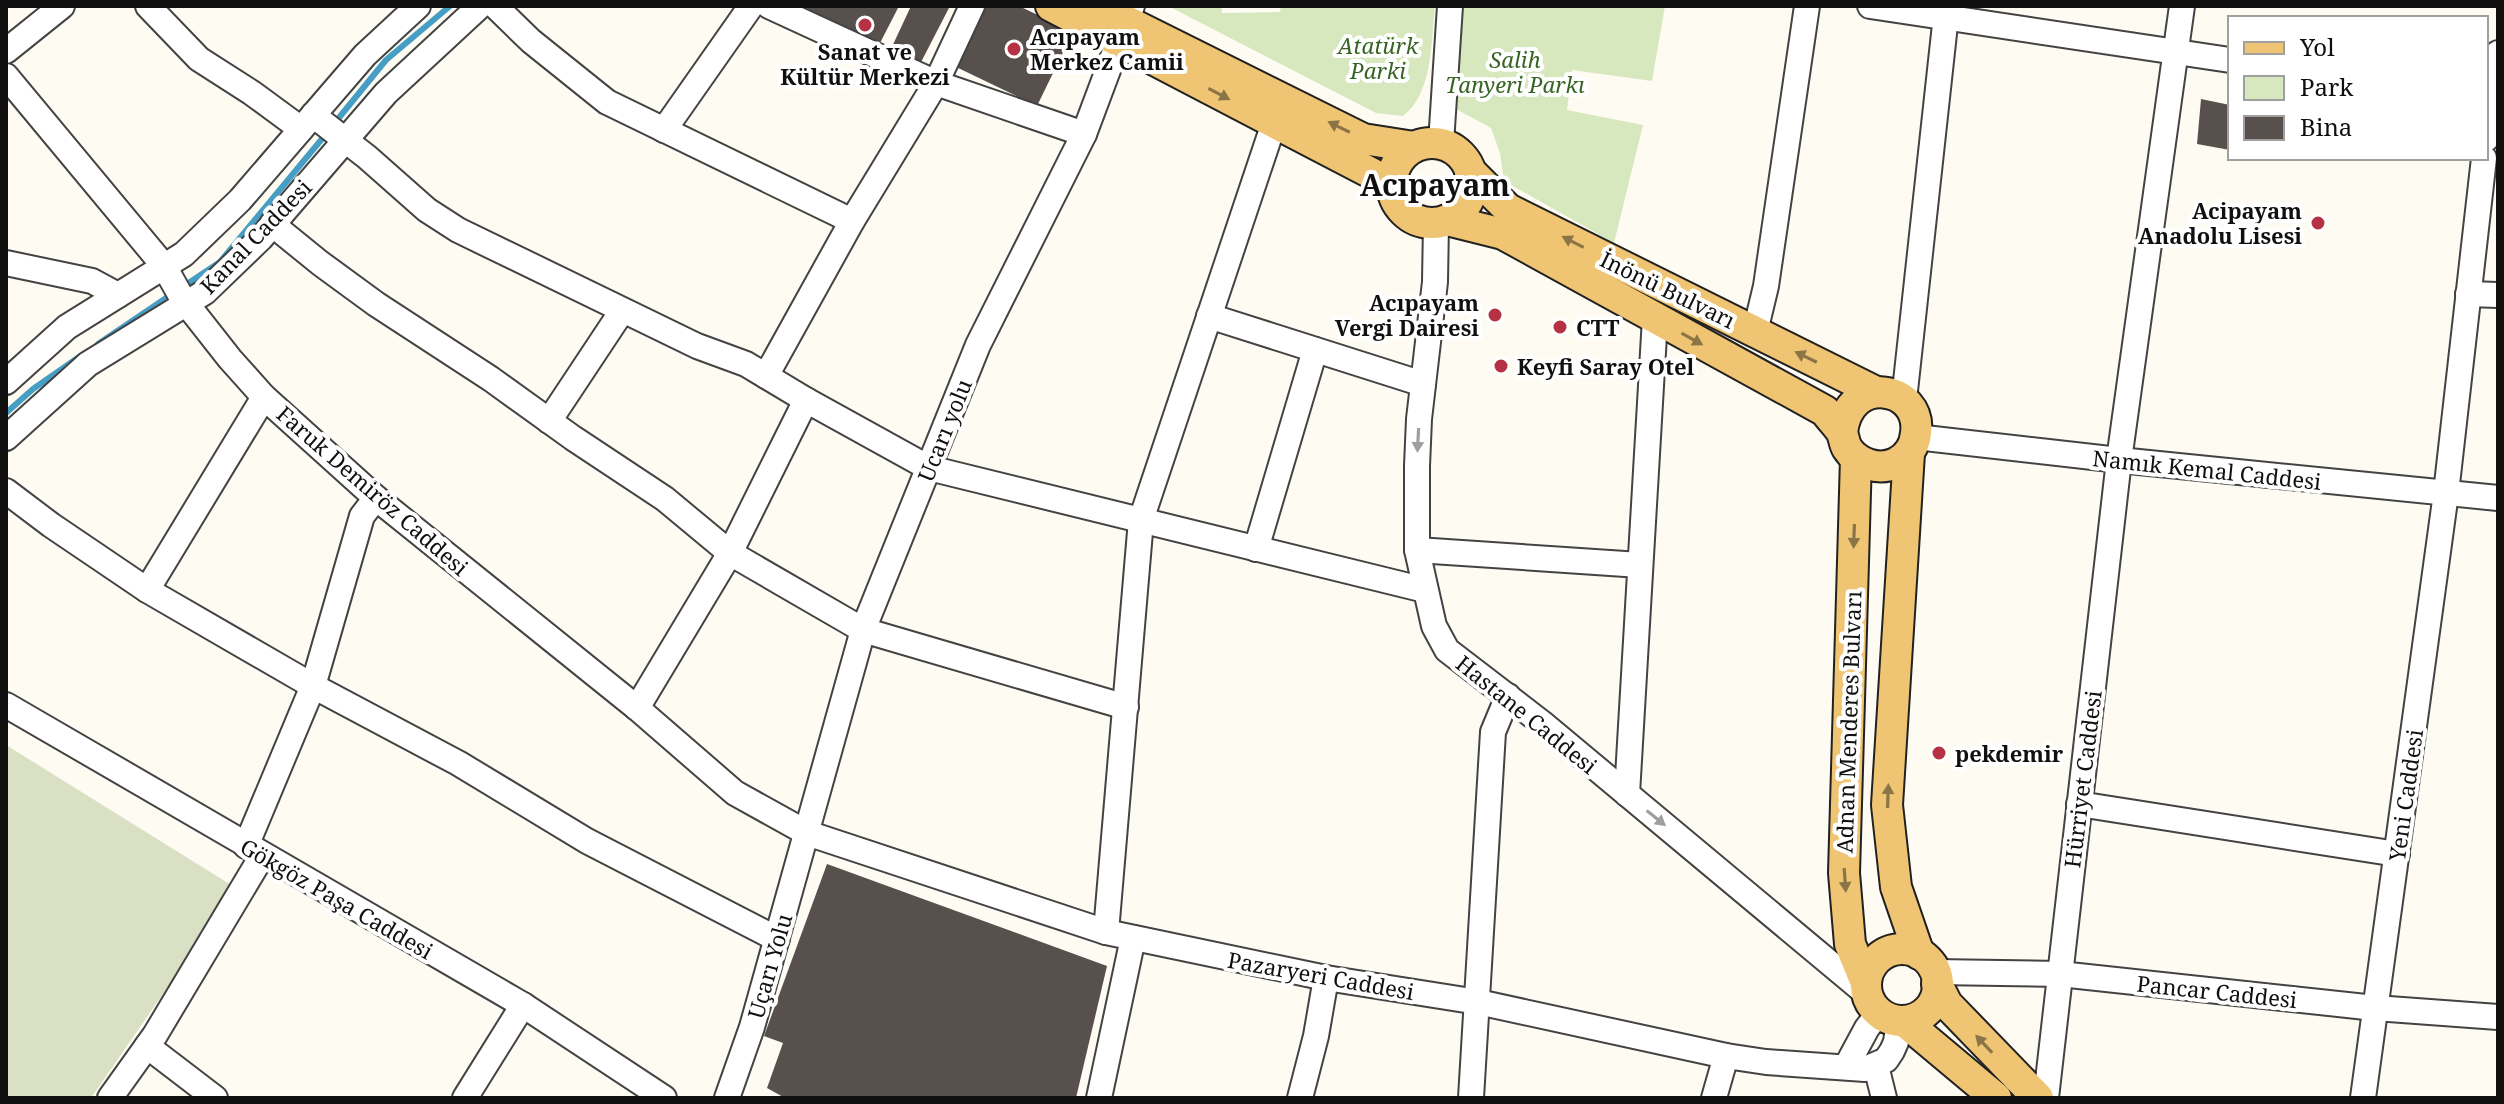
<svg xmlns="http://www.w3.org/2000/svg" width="2504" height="1104" viewBox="0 0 2504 1104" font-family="'Noto Serif',serif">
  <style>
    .green { fill: #d7e7be }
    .cemetery { fill: #d9e0c4 }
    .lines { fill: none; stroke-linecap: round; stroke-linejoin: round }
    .stream { stroke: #479ec4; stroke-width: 6 }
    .building { fill: #58504d }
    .minor-casing { stroke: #434343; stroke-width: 28 }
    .major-casing { stroke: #212121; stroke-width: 34 }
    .minor { stroke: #fff; stroke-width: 24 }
    .major { stroke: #efc573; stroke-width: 30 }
    .oneway { fill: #8b7446 }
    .oneway2 { fill: #9f9f9f }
    .poi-dot { fill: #b73144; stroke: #fff; stroke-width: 3 }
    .labels { text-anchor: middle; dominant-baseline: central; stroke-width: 8; stroke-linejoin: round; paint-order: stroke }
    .poi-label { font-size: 22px; font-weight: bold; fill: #101010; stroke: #fff; text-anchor: start }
    .park-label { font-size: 22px; font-style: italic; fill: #376424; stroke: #fff }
    .street-label { font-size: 22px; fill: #101010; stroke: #fff }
    .district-label { font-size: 30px; font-weight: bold; fill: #101010; stroke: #fff }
  </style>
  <rect width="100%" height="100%" fill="#fefbf3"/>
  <!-- green -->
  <g class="green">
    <path d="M1168 6H1221L1222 13 1280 12 1281 6H1435C1431 42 1433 93 1403 116L1376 113Z"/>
    <path d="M1463 6H1665L1652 81 1572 70 1567 110 1643 125 1614 243 1504 181 1500 153 1491 128 1456 109Z"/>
  </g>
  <!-- cemetery -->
  <path class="cemetery" d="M6 745 236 888 91 1098H6Z"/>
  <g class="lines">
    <!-- stream -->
    <g class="stream">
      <path d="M333 125 386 60 450 6"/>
      <path d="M181 288 220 262 326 134"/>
      <path d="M98 344 172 294"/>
      <path d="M6 413 33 389 79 357"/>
    </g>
  </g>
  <!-- building -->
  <g class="building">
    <path d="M802 6H899L879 45Z"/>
    <path d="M911 6H950L919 66 890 51Z"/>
    <path d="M983 6H1019L1073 32 1037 106 954 66Z"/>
    <path d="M2201 99 2230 105V150L2197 144Z"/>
    <path d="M827 864 1107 966 1076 1098H785L767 1088 783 1043 764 1036Z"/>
  </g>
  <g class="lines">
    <!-- minor casing -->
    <g class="minor-casing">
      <g id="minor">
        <path d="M148 6 199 59 252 93 301 129"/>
        <path d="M495 6 531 41 607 102 852 221"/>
        <path d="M769 6 936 83 1084 134"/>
        <path d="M1870 6 2230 60"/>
        <path d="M6 51 62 6"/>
        <path d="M6 76 164 266 182 298 230 359 264 397 376 498 637 708 735 793 807 833 1106 932 1326 978 1478 1002 1726 1056 1766 1062 1865 1069 1886 1060 1892 1051 1896 1042 1899 1021"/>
        <path d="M313 115 367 157 427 210 458 230 697 346 746 364 806 400 929 468 1425 590"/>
        <path d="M664 130 751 6"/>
        <path d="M2486 139 2498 53"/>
        <path d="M1441 143 1450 6"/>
        <path d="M1436 223 1435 282 1419 419 1417 466V550L1434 626 1447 650 1542 723 1867 994"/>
        <path d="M272 224 320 263 376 304 491 379 573 438 665 499 730 553 863 630 1126 707"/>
        <path d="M6 263 92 281 118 295"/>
        <path d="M2468 294 2498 295"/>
        <path d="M1209 316 1423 384"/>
        <path d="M1755 332 1766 286 1807 6"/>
        <path d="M766 376 852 221 936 83 972 6"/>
        <path d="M6 382 67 327 184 254 240 200 365 55 418 6"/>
        <path d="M1904 400 1947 6"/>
        <path d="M549 421 622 311"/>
        <path d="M1916 437 2119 460 2498 498"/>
        <path d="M6 438 88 364 205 292 261 238 386 93 480 6"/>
        <path d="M6 491 51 525 147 590 313 686 458 763 587 841 777 939"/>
        <path d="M1256 549 1315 350"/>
        <path d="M1417 550 1640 565"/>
        <path d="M147 590 264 397"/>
        <path d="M6 705 523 1005 664 1098"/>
        <path d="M637 708 730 553 806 400"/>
        <path d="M1627 794 1655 318"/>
        <path d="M2079 804 2397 854"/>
        <path d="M246 846 313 686 362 516 376 498"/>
        <path d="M1106 932 1141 520 1274 123"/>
        <path d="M1935 972 2060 974 2375 1008 2498 1017"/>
        <path d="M147 1046 215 1098"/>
        <path d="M1876 1066 1884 1098"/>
        <path d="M1846 1067 1867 1028 1879 1013"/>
        <path d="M110 1098 155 1035 262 856"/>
        <path d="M465 1098 523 1005"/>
        <path d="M727 1098 752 1027 863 630 978 345 1084 134 1132 6"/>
        <path d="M1099 1098 1133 938"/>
        <path d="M1300 1098 1316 1036 1326 978"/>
        <path d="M1471 1098 1493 732 1508 696"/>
        <path d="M1714 1098 1726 1056"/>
        <path d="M2046 1098 2119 460 2182 6"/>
        <path d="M2363 1098 2446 493 2484 158"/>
      </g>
    </g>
    <!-- major casing -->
    <g class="major-casing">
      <g id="major">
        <path d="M1051 6 1371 173 1392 188"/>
        <path d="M1096 6 1363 139 1414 147"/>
        <circle cx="1432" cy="183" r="40"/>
        <path d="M1470 171 1508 209 1876 392"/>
        <path d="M1447 220 1503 234 1825 411C1830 418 1836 424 1841 431 1844 436 1844 443 1847 448 1857 464 1879 471 1896 463 1908 457 1915 445 1916 433 1922 385 1848 373 1842 433"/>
        <path d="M1909 453 1887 805 1896 887 1919 954"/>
        <path d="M1856 458 1844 873 1850 944 1866 983"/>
        <circle cx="1902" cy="985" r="36"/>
        <path d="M1937 984 1947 1004 2038 1098"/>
        <path d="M1904 1021 1996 1098"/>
      </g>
    </g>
    <!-- minor -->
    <use href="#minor" class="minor"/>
    <!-- major -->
    <use href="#major" class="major"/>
  </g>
  <!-- one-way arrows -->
  <defs><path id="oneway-solid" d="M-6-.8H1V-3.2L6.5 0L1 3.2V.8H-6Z" transform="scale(2)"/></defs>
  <g class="oneway">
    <use href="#oneway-solid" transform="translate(1219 94) rotate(28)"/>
    <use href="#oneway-solid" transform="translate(1339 127) rotate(-154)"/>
    <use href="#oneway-solid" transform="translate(1573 242) rotate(-153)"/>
    <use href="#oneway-solid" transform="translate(1692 339) rotate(29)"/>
    <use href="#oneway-solid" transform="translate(1806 357) rotate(-154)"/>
    <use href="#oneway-solid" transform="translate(1854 536) rotate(92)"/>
    <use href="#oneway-solid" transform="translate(1888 796) rotate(-88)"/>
    <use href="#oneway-solid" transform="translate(1845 880) rotate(86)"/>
    <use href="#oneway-solid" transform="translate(1984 1044) rotate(-133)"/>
  </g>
  <g class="oneway2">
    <use href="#oneway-solid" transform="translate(1418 440) rotate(93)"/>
    <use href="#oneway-solid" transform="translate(1656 818) rotate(39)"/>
  </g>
  <!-- markers -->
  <g class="poi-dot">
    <circle cx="865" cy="25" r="8"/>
    <circle cx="1014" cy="49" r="8"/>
    <circle cx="2318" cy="223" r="8"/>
    <circle cx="1495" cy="315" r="8"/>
    <circle cx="1560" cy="327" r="8"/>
    <circle cx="1501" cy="366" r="8"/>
    <circle cx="1939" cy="753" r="8"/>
  </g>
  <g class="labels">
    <!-- poi labels -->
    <g class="poi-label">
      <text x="1030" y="36">Acıpayam<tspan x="1030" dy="25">Merkez Camii</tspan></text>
      <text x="865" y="51" text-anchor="middle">Sanat ve<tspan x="865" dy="25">Kültür Merkezi</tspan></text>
      <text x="2302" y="210" text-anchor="end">Acipayam<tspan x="2302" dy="25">Anadolu Lisesi</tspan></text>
      <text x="1479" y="302" text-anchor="end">Acıpayam<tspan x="1479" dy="25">Vergi Dairesi</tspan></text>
      <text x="1576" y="327">CTT</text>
      <text x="1517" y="366">Keyfi Saray Otel</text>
      <text x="1955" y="753">pekdemir</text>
    </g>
    <!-- park labels -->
    <g class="park-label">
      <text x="1378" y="45">Atatürk<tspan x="1378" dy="25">Parki</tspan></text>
      <text x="1515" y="59">Salih<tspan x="1515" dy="25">Tanyeri Parkı</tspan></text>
    </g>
    <!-- street labels -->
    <g class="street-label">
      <text transform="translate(255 236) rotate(-46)">Kanal Caddesi</text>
      <text transform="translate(1668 289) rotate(26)">İnönü Bulvarı</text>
      <text transform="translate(944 430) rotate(-68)">Ucarı yolu</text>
      <text transform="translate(2207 469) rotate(6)">Namık Kemal Caddesi</text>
      <text transform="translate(373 490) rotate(41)">Faruk Demiröz Caddesi</text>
      <text transform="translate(1527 714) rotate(39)">Hastane Caddesi</text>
      <text transform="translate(1848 722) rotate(-88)">Adnan Menderes Bulvarı</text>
      <text transform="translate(2082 779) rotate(-83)">Hürriyet Caddesi</text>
      <text transform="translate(2405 795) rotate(-82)">Yeni Caddesi</text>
      <text transform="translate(337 898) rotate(30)">Gökgöz Paşa Caddesi</text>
      <text transform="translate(769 966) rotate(-74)">Uçarı Yolu</text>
      <text transform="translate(1321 975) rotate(10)">Pazaryeri Caddesi</text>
      <text transform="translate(2217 991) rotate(6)">Pancar Caddesi</text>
    </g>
    <!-- district labels -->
    <g class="district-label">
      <text x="1435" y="184">Acıpayam</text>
    </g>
  </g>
  <!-- border -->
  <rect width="2504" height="1104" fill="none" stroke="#101010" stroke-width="16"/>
  <!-- legend -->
  <rect x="2228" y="16" width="260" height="144" fill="#ffffff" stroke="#9f9f9f" stroke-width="2"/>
  <rect x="2244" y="42" width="40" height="12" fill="#efc573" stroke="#9f9f9f" stroke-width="2"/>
  <text x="2300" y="56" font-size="24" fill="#101010">Yol</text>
  <rect x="2244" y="76" width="40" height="24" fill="#d7e7be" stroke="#9f9f9f" stroke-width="2"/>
  <text x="2300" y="96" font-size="24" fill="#101010">Park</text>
  <rect x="2244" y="116" width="40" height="24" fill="#58504d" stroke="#9f9f9f" stroke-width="2"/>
  <text x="2300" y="136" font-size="24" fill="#101010">Bina</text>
</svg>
